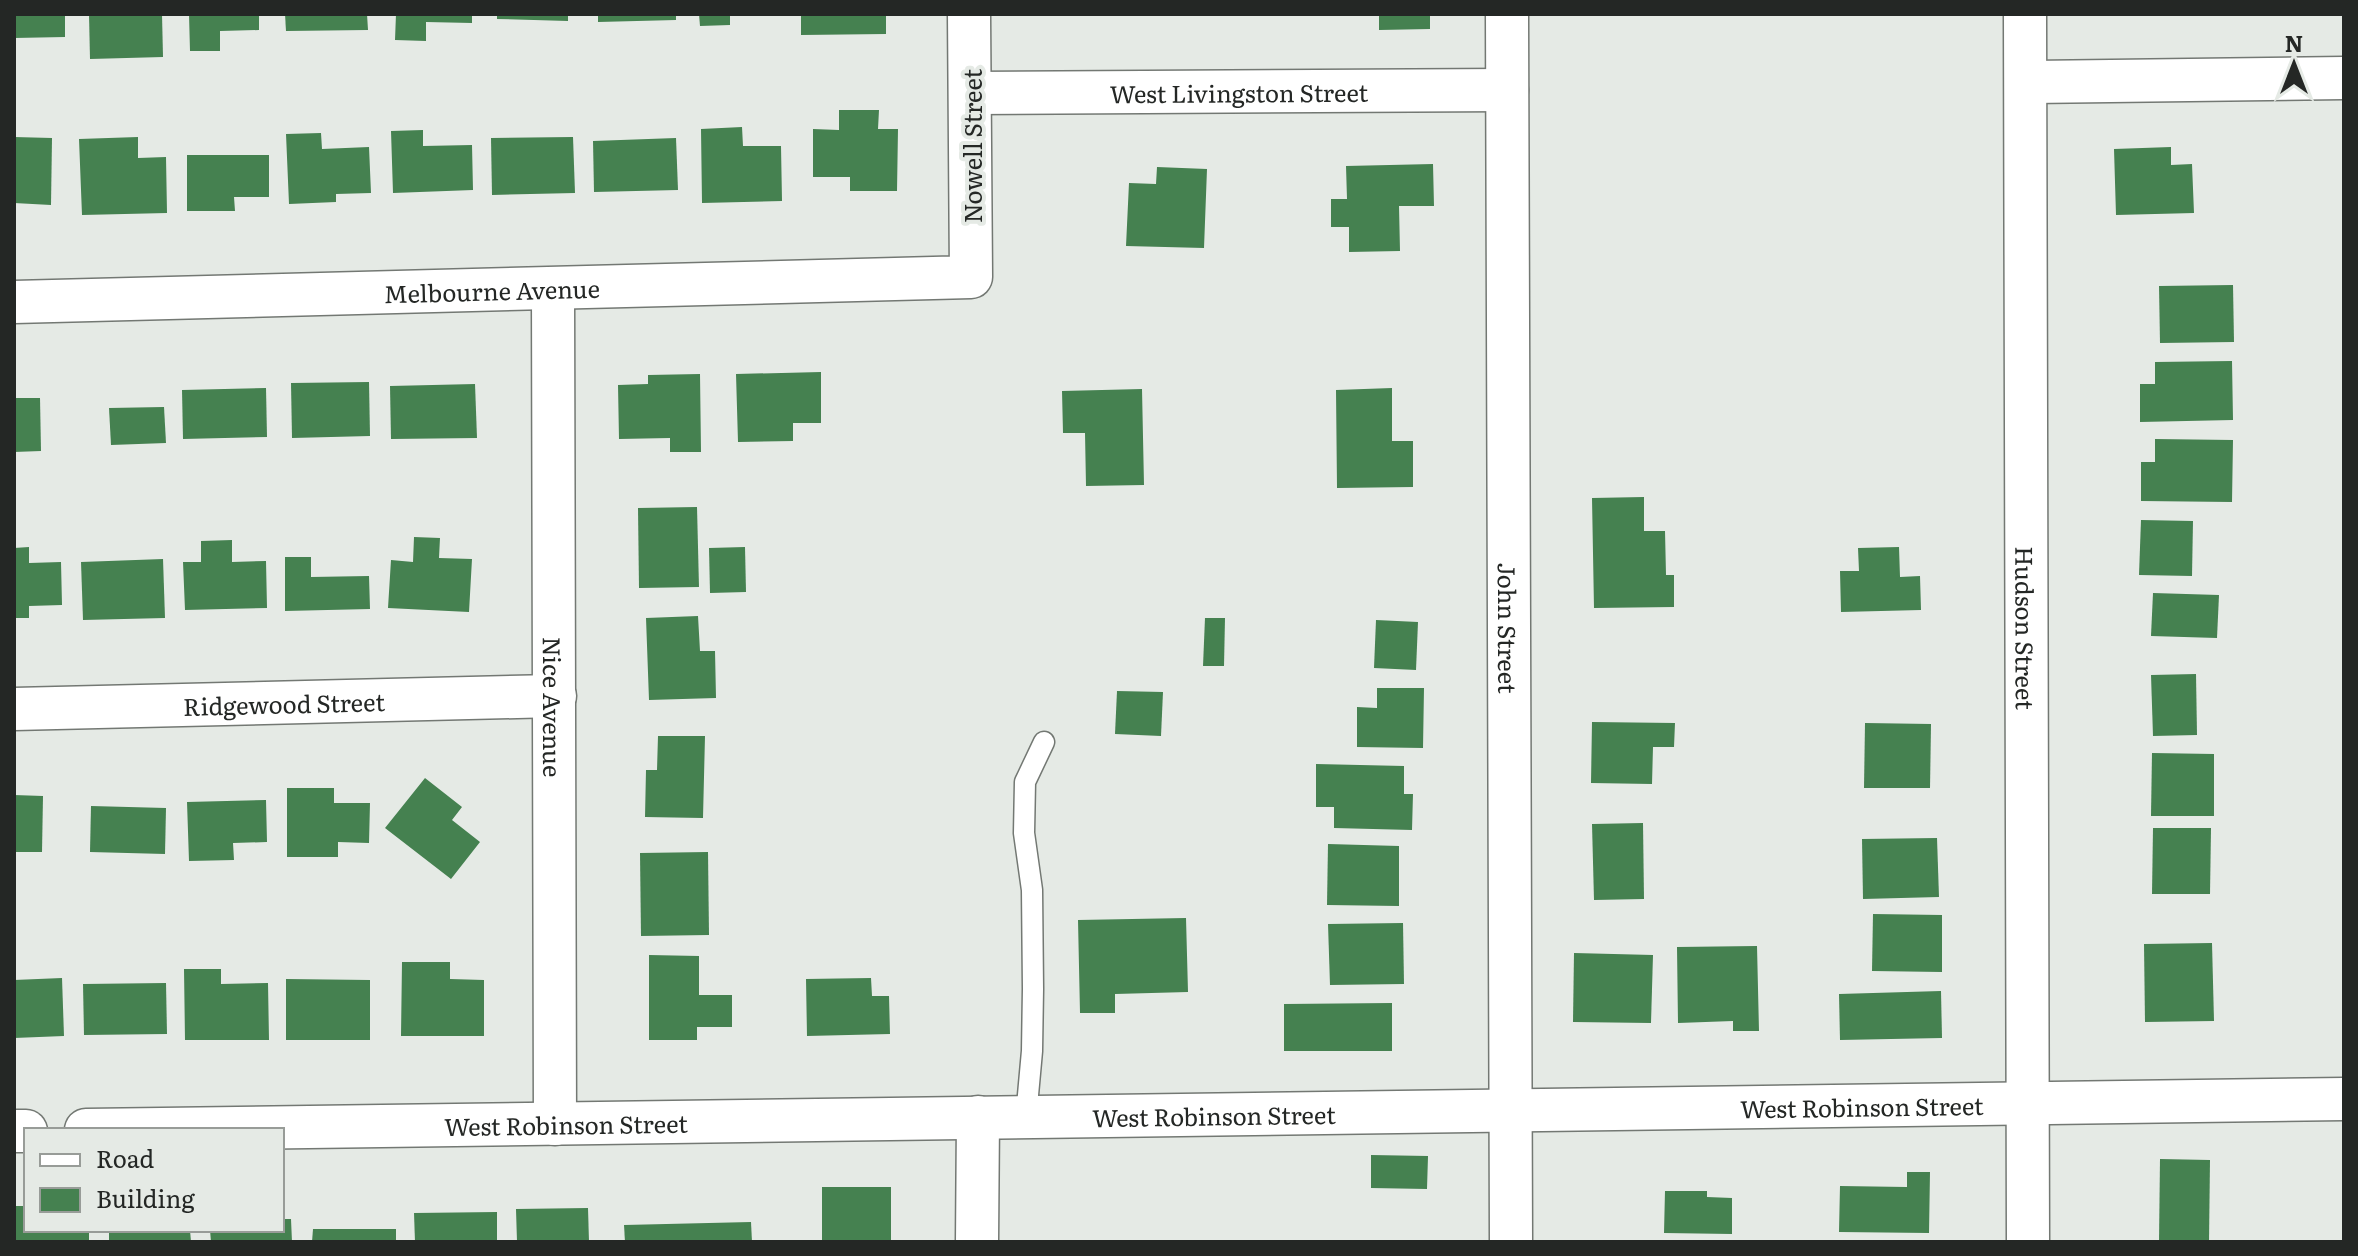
<svg xmlns="http://www.w3.org/2000/svg" width="2358" height="1256" viewBox="0 0 2358 1256" font-family="Literata,serif">
  <style>
    .building { fill: #458150 }
    .lines { fill: none; stroke-linecap: round; stroke-linejoin: round }
    .lane-casing { stroke: #737873; stroke-width: 23 }
    .street-casing { stroke: #737873; stroke-width: 45 }
    .lane { stroke: #fff; stroke-width: 20 }
    .street { stroke: #fff; stroke-width: 42 }
    .labels { text-anchor: middle; dominant-baseline: central; stroke-width: 8; stroke-linejoin: round; paint-order: stroke }
    .street-label { font-size: 24px; fill: #242725; stroke: #e5eae5 }
  </style>
  <rect width="100%" height="100%" fill="#e5eae5"/>
  <!-- building -->
  <g class="building">
    <path d="M14 14H65V37L14 38Z"/>
    <path d="M89 14H162L163 57 90 59Z"/>
    <path d="M189 14H259V30L220 31V51H190Z"/>
    <path d="M285 14H367L368 30 286 31Z"/>
    <path d="M396 14H472V23L426 22V41L395 40Z"/>
    <path d="M497 14H568V21L497 19Z"/>
    <path d="M598 14H676V20L598 22Z"/>
    <path d="M699 14H730V25L700 26Z"/>
    <path d="M801 14H886V34L801 35Z"/>
    <path d="M1379 14H1430V29L1379 30Z"/>
    <path d="M839 110H879L878 129H898L897 191H850V177H813V129L839 130Z"/>
    <path d="M742 127 743 146H781L782 201 702 203 701 129Z"/>
    <path d="M423 130V146L472 145 473 190 393 193 391 131Z"/>
    <path d="M321 133 322 149 369 147 371 193 336 194V202L289 204 286 134Z"/>
    <path d="M14 137 52 138 51 205 14 203Z"/>
    <path d="M138 137V158L166 157 167 213 82 215 79 139Z"/>
    <path d="M573 137 575 193 492 195 491 138Z"/>
    <path d="M676 138 678 190 594 192 593 141Z"/>
    <path d="M2171 147V165L2192 164 2194 213 2116 215 2114 149Z"/>
    <path d="M187 155H269V197H234L235 211H187Z"/>
    <path d="M1433 164 1434 206H1399L1400 251 1349 252V227H1331V199H1347L1346 166Z"/>
    <path d="M1157 167 1207 169 1204 248 1126 246 1129 183 1156 184Z"/>
    <path d="M2233 285 2234 342 2160 343 2159 286Z"/>
    <path d="M2232 361 2233 420 2140 422V384H2155V362Z"/>
    <path d="M821 372V423H793V441L738 442 736 374Z"/>
    <path d="M700 374 701 452H670V438L619 439 618 385 648 384V375Z"/>
    <path d="M369 382 370 436 292 438 291 383Z"/>
    <path d="M475 384 477 438 391 439 390 386Z"/>
    <path d="M266 388 267 437 183 439 182 390Z"/>
    <path d="M1392 388V441H1413V487L1337 488 1336 390Z"/>
    <path d="M1142 389 1144 485 1086 486 1085 433H1063L1062 391Z"/>
    <path d="M14 398H40L41 451 14 452Z"/>
    <path d="M164 407 166 443 111 445 109 408Z"/>
    <path d="M2155 439 2233 440 2232 502 2141 501V462H2155Z"/>
    <path d="M1644 497V531H1665L1666 575H1674V607L1594 608 1592 498Z"/>
    <path d="M697 507 699 587 639 588 638 508Z"/>
    <path d="M2141 520 2193 521 2192 576 2139 575Z"/>
    <path d="M414 537 440 538 439 558 472 559 469 612 388 608 391 560 413 562Z"/>
    <path d="M232 540V562L266 561 267 608 185 610 183 562H201V541Z"/>
    <path d="M29 547V563L61 562 62 605 29 606V618H14V548Z"/>
    <path d="M745 547 746 592 710 593 709 548Z"/>
    <path d="M1899 547 1900 577 1920 576 1921 610 1841 612 1840 571H1859L1858 548Z"/>
    <path d="M285 557H311V577L369 576 370 609 285 611Z"/>
    <path d="M163 559 165 618 83 620 81 562Z"/>
    <path d="M2153 593 2219 595 2217 638 2151 636Z"/>
    <path d="M698 616 700 651H715L716 698 649 700 646 618Z"/>
    <path d="M1205 618H1225L1224 666H1203Z"/>
    <path d="M1376 620 1418 622 1416 670 1374 668Z"/>
    <path d="M2196 674 2197 735 2153 736 2151 675Z"/>
    <path d="M1377 688H1424L1423 748 1357 747V707L1377 708Z"/>
    <path d="M1117 691 1163 692 1161 736 1115 734Z"/>
    <path d="M1592 722 1675 723 1674 747H1653L1652 784 1591 783Z"/>
    <path d="M1865 723 1931 724 1930 788H1864Z"/>
    <path d="M658 736H705L703 818 645 817 646 770H657Z"/>
    <path d="M2152 753 2214 754V816H2151Z"/>
    <path d="M1316 764 1404 766V794H1413L1412 830 1334 828V807H1316Z"/>
    <path d="M425 778 462 807 452 820 480 842 451 879 385 828Z"/>
    <path d="M287 788H334V803H370L369 843 338 842V857H287Z"/>
    <path d="M14 795 43 796 42 852H14Z"/>
    <path d="M266 800 267 842 233 843 234 860 189 861 187 802Z"/>
    <path d="M91 806 166 808 165 854 90 852Z"/>
    <path d="M1643 823 1644 899 1594 900 1592 824Z"/>
    <path d="M2153 828H2211L2210 894H2152Z"/>
    <path d="M1937 838 1939 897 1863 899 1862 839Z"/>
    <path d="M1328 844 1399 846V906L1327 905Z"/>
    <path d="M708 852 709 935 641 936 640 853Z"/>
    <path d="M1873 914 1942 915V972L1872 971Z"/>
    <path d="M1186 918 1188 992 1115 994V1013H1080L1078 920Z"/>
    <path d="M1403 923 1404 984 1330 985 1328 924Z"/>
    <path d="M2212 943 2214 1021 2145 1022 2144 944Z"/>
    <path d="M1757 946 1759 1031H1733V1021L1678 1023 1677 947Z"/>
    <path d="M1574 953 1653 955 1651 1023 1573 1022Z"/>
    <path d="M649 955 699 956V995H732V1027H697V1040H649Z"/>
    <path d="M402 962H450V979L484 980V1036H401Z"/>
    <path d="M184 969H221V984L268 983 269 1040H185Z"/>
    <path d="M62 978 64 1036 14 1038V980Z"/>
    <path d="M871 978 872 996H889L890 1034 807 1036 806 979Z"/>
    <path d="M286 979 370 980V1040H286Z"/>
    <path d="M166 983 167 1034 84 1035 83 984Z"/>
    <path d="M1941 991 1942 1038 1840 1040 1839 994Z"/>
    <path d="M1392 1003V1051H1284V1004Z"/>
    <path d="M1371 1155 1428 1156 1427 1189 1371 1188Z"/>
    <path d="M2160 1159 2210 1160 2209 1242H2159Z"/>
    <path d="M1907 1172H1930L1929 1233 1839 1232 1840 1186 1907 1187Z"/>
    <rect x="822" y="1187" width="69" height="55"/>
    <path d="M1665 1191H1707V1197L1732 1198V1234L1664 1233Z"/>
    <path d="M14 1206H26V1230H89V1242H14Z"/>
    <path d="M588 1208 589 1242H517L516 1209Z"/>
    <path d="M497 1212V1242H415L414 1213Z"/>
    <path d="M282 1219H291L292 1242H211L210 1230H282Z"/>
    <path d="M751 1222 752 1242H625L624 1225Z"/>
    <path d="M313 1229H396V1242H312Z"/>
    <path d="M109 1230H190L191 1242H109Z"/>
  </g>
  <g class="lines">
    <!-- lane casing -->
    <g class="lane-casing">
      <path id="lane" d="M1026 1117 1032 1051 1033 989 1032 890 1024 833 1025 782 1044 742"/>
    </g>
    <!-- street casing -->
    <g class="street-casing">
      <g id="street">
        <path id="s1" d="M1507 14 1511 1242"/>
        <path id="s2" d="M2025 14 2028 1242"/>
        <path d="M2026 82 2344 78"/>
        <path id="s3" d="M971 93 1507 90"/>
        <path id="s4" d="M553 289 555 1124"/>
        <path id="s5" d="M14 302 971 277 969 14"/>
        <path id="s6" d="M14 709 555 696"/>
        <path id="s7" d="M86 1130 2344 1099"/>
        <path d="M14 1131H26"/>
        <path d="M977 1242 978 1117"/>
      </g>
    </g>
    <!-- lane -->
    <use href="#lane" class="lane"/>
    <!-- street -->
    <use href="#street" class="street"/>
  </g>
  <g class="labels">
    <!-- street labels -->
    <g class="street-label">
      <text stroke="none"><textPath href="#s3" startOffset="268">West Livingston Street</textPath></text>
      <text transform="translate(971 146) rotate(-90)">Nowell Street</text>
      <text stroke="none"><textPath href="#s5" startOffset="478">Melbourne Avenue</textPath></text>
      <text stroke="none"><textPath href="#s1" startOffset="614">John Street</textPath></text>
      <text stroke="none"><textPath href="#s2" startOffset="614">Hudson Street</textPath></text>
      <text stroke="none"><textPath href="#s6" startOffset="270">Ridgewood Street</textPath></text>
      <text stroke="none"><textPath href="#s4" startOffset="418">Nice Avenue</textPath></text>
      <text stroke="none"><textPath href="#s7" startOffset="1776">West Robinson Street</textPath></text>
      <text stroke="none"><textPath href="#s7" startOffset="1128">West Robinson Street</textPath></text>
      <text stroke="none"><textPath href="#s7" startOffset="480">West Robinson Street</textPath></text>
    </g>
  </g>
  <!-- border -->
  <rect width="2358" height="1256" fill="none" stroke="#242725" stroke-width="32"/>
  <!-- legend -->
  <rect x="24" y="1128" width="260" height="104" fill="#e5eae5" stroke="#989c98" stroke-width="2"/>
  <rect x="40" y="1154" width="40" height="12" fill="#ffffff" stroke="#989c98" stroke-width="2"/>
  <text x="96" y="1168" font-size="24" fill="#242725">Road</text>
  <rect x="40" y="1188" width="40" height="24" fill="#458150" stroke="#989c98" stroke-width="2"/>
  <text x="96" y="1208" font-size="24" fill="#242725">Building</text>
  <!-- north arrow -->
  <g transform="translate(2294 64)" stroke="#e5eae5" stroke-width="6" paint-order="stroke">
  <path d="M0-6L14 30L0 20L-14 30Z" fill="#242725"/>
  <text y="-12" font-size="22" font-weight="bold" text-anchor="middle" fill="#242725">N</text>
  </g>
</svg>
